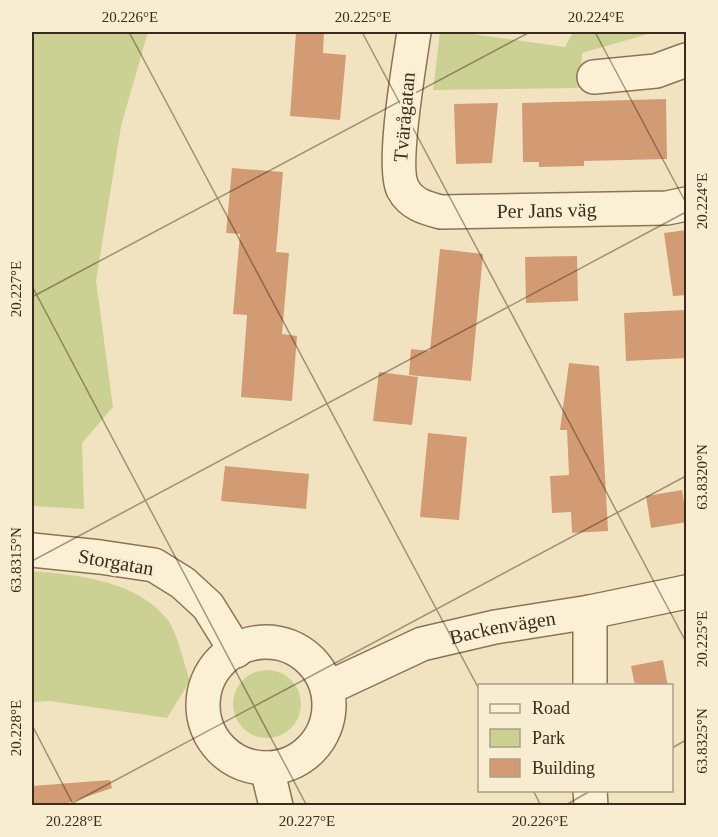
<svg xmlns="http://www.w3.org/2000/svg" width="718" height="837" viewBox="0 0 718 837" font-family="Georgia,serif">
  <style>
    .green { fill: #cad193 }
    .building { fill: #d39b73 }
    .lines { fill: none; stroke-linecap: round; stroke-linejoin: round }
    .minor-casing { stroke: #8d7356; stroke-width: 36 }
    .minor { stroke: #fcf0d4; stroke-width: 33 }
    .ticks { fill: none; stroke: #3b2b1c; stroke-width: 1.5; stroke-opacity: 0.45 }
    .labels { text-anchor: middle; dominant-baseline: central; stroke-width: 6; stroke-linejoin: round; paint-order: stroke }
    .street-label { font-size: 20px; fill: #3b2b1c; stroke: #f8edd0 }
    .neatline { fill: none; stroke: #3b2b1c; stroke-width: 2 }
    .ticks-label { font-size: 15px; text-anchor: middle; fill: #3b2b1c }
  </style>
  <rect width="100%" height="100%" fill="#f2e3c0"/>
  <!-- green -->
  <g class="green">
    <path d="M32 32H148L121 126 96 281 113 407 82 443 84 509 32 506Z"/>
    <path d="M440 32H457L565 47 573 32H655L582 53 580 88 433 90Z"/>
    <path d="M32 571C78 575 136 580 168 620 176 630 185 666 190 681L167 718 50 701 32 702Z"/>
    <circle cx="267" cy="704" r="34"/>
  </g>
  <!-- building -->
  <g class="building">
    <path d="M296 32H324L323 53 346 55 340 120 290 116Z"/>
    <path d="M666 99 667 159 584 161V166L539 167V162H523L522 103Z"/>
    <path d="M498 103 492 163 456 164 454 104Z"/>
    <path d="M232 168 283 172 276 252 289 253 282 334 297 336 292 401 241 397 247 315 233 314 240 234 226 233Z"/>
    <path d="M687 230V295L673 296 664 233Z"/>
    <path d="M440 249 483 254 471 381 409 375 411 349 430 351Z"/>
    <path d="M577 256 578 301 526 303 525 257Z"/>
    <path d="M685 310 687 358 626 361 624 313Z"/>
    <path d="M569 363 599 366 608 531 572 533 571 512 552 513 550 476 569 475 567 430H560Z"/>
    <path d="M379 372 418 377 412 425 373 421Z"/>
    <path d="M428 433 467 437 459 520 420 517Z"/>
    <path d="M225 466 309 474 306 509 221 501Z"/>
    <path d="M682 490 687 522 651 528 646 496Z"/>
    <path d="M663 660 668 686H635L631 666Z"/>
    <path d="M110 780 112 788 59 806H32V786Z"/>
  </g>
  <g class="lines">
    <!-- minor casing -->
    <g class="minor-casing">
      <g id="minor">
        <path id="s1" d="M414 32C410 60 391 167 403 189 411 204 425 208 441 212L667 208 686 204"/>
        <path d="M594 77 656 71 686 60"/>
        <path d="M32 550 100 557 154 565 183 583 208 606 236 651"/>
        <path d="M590 612V686"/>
        <circle cx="266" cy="705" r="63"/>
        <path id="s2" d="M328 688 422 644 495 627 590 612 686 592"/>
        <path d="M267 768 276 806"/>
        <path d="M590 790 591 806"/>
      </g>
    </g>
    <!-- minor -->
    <use href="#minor" class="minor"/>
  </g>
  <!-- ticks -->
  <path class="ticks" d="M129 32 480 691M362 32 686 642M595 32 686 203M32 33 34 32M32 286 307 806M32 297 530 32M32 561 686 212M32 725 74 806M672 748 686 740M533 790 541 806M67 806 686 476M564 806 592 790"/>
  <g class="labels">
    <!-- street labels -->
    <g class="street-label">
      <text transform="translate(404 117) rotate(-85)">Tvärågatan</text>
      <text stroke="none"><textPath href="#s1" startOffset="310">Per Jans väg</textPath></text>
      <text transform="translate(116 562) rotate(10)">Storgatan</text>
      <text stroke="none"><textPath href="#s2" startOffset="186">Backenvägen</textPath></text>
    </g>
  </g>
  <!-- border -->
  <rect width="718" height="837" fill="none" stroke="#f8edd0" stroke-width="66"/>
  <!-- legend -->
  <rect x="478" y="684" width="195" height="108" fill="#f8edd0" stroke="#ac9f88" stroke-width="1.5"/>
  <rect x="490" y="704" width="30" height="9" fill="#fcf0d4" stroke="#ac9f88" stroke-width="1.5"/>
  <text x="532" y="714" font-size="18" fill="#3b2b1c">Road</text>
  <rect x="490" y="729" width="30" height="18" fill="#cad193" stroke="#ac9f88" stroke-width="1.5"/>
  <text x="532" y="744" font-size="18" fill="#3b2b1c">Park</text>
  <rect x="490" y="759" width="30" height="18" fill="#d39b73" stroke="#ac9f88" stroke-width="1.5"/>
  <text x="532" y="774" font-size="18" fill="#3b2b1c">Building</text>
  <rect x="33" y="33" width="652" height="771" class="neatline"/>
  <g class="ticks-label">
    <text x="130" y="22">20.226°E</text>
    <text x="363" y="22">20.225°E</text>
    <text x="596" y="22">20.224°E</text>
    <text transform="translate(702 201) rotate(-90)" y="5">20.224°E</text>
    <text transform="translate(16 289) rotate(-90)" y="5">20.227°E</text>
    <text transform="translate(702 477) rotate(-90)" y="5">63.8320°N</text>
    <text transform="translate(16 560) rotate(-90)" y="5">63.8315°N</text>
    <text transform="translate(702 639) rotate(-90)" y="5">20.225°E</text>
    <text transform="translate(16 728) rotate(-90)" y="5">20.228°E</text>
    <text transform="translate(702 741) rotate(-90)" y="5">63.8325°N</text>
    <text x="74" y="826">20.228°E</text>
    <text x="307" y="826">20.227°E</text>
    <text x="540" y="826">20.226°E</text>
  </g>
</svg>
